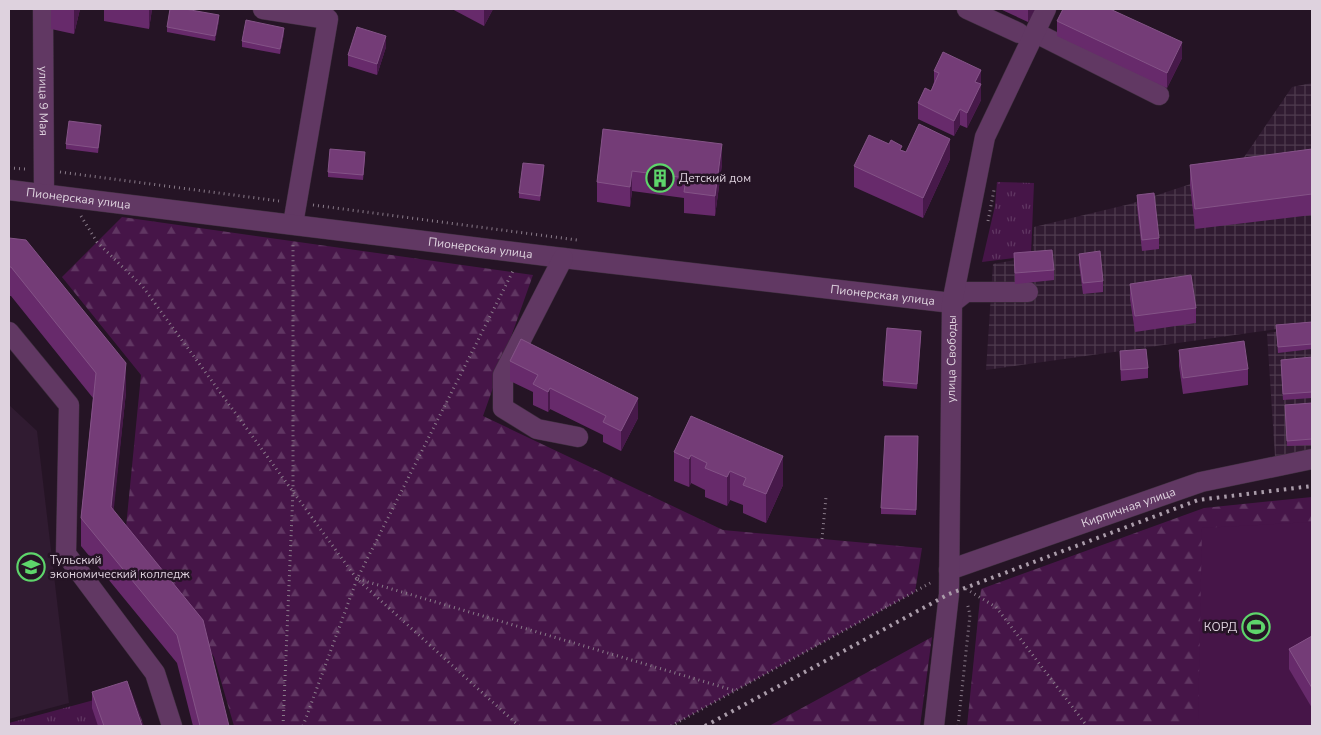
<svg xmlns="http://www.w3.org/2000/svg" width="1321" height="735" viewBox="0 0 1321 735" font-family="'Nunito Sans',sans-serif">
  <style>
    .built { fill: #301b31 }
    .industrial { fill: url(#industrial-grid) }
    .grass { fill: url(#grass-tufts) }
    .forest { fill: url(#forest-firs) }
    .pitch { fill: #461548 }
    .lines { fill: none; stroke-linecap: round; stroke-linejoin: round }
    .minor-casing { stroke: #3f2f3f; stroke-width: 21 }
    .path { stroke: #897b89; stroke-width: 3; stroke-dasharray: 1 4; stroke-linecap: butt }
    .minor { stroke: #613863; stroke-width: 20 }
    .rail { stroke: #aa9caa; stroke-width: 4; stroke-dasharray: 2.5 5; stroke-linecap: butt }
    .wall { fill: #672a6b }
    .shaded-wall { fill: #47194a }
    .building { fill: #743c77; stroke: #845387 }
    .labels { text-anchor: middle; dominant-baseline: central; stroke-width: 5; stroke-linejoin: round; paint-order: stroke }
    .street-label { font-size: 12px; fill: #ded2de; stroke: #251425 }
    .poi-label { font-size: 12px; fill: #ded2de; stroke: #251425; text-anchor: start }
  </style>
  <defs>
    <pattern id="industrial-grid" width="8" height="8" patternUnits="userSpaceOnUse" patternTransform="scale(1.25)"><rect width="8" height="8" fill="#301b31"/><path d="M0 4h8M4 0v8" fill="none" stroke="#4e3b4e"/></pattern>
    <pattern id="grass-tufts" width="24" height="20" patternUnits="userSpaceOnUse" patternTransform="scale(1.25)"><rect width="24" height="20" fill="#461548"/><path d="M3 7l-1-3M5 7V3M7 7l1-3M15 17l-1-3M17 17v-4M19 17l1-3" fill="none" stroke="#603662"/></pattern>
    <pattern id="forest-firs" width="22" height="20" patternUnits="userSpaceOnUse" patternTransform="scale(1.25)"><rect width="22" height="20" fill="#461548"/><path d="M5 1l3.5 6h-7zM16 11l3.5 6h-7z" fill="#603662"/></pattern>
  </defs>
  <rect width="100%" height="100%" fill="#251425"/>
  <!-- built -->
  <path class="built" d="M9 405 37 431 69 703 9 719Z"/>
  <!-- industrial -->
  <g class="industrial">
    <path d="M1312 83V324L986 370 993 264 1032 257 1034 227 1130 204 1236 169 1292 87Z"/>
    <path d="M1312 327V452L1275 457 1267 333Z"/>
  </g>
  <!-- grass -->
  <g class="grass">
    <path d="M997 182 1034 183 1031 256 982 262 995 206Z"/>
    <path d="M131 690 144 726H9V723Z"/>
  </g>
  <!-- forest -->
  <g class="forest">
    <path d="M122 217 533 275 483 416 723 530 922 548 915 592 671 726H234L214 657 126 527 141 375 62 277Z"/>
    <path d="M1312 497V530L1283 726H967L981 589 1204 508Z"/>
    <path d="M932 637 920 726H769Z"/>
  </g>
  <!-- pitch -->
  <path class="pitch" d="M1312 522V726H1198L1202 528Z"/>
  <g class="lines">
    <!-- minor casing -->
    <g class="minor-casing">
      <g id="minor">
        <path id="s1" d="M43 9 44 194"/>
        <path d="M263 9 328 19 293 224"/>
        <path d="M967 9 1019 33"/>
        <path d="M1036 33 1159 95"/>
        <path id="s2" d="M9 190 563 258 952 303 966 292H1028"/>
        <path d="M563 258 503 375V408L537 429 578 437"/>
        <path d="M9 332 69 405 66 554 155 673 172 726"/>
        <path id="s3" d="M949 570 1201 482 1312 459"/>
        <path id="s4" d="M934 726 949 594 952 303 985 137 1046 9"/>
      </g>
    </g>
    <!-- path -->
    <g class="path">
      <path d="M9 168 26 169"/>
      <path d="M60 172 279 201"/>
      <path d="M313 205 577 240"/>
      <path d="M81 216 97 242 143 287 357 579 519 726"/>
      <path d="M988 221 994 190"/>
      <path d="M822 539 826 497"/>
      <path d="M358 579 736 691"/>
      <path d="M966 589 996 607 1087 726"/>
      <path d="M283 726 293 491V243"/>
      <path d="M303 726 357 579 514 269"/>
      <path d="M671 726 932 582"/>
      <path d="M958 726 970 615 967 602"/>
    </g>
    <!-- minor -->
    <use href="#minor" class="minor"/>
    <!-- rail -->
    <path class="rail" d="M705 726 949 594 1198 500 1312 486"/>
  </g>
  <!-- wall -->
  <g class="wall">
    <path d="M51 9H80L74 34 51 29Z"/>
    <path d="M104 9H152L149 29 104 21Z"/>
    <path d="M452 9H493L484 26Z"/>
    <path d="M1000 9H1035L1028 22Z"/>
    <path d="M219 20 215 41 167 32V27Z"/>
    <path d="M1057 21 1182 58 1167 88 1057 36Z"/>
    <path d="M284 33 280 54 242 47V41Z"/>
    <path d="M386 47 377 75 348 66V55Z"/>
    <path d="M981 70V100L967 128 960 125 954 136 918 119V103L931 91 934 82V71Z"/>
    <path d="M603 129 722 164 715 216 684 213V198L632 191 630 207 597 202V182Z"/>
    <path d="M101 130 98 153 66 149V144Z"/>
    <path d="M1312 149V215L1195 229 1190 185V165Z"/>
    <path d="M902 150 906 152 950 159 923 218 854 187V166Z"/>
    <path d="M365 158 363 180 328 177V172Z"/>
    <path d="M544 171 540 201 519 198V193Z"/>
    <path d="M1137 195 1159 238V249L1142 251 1137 206Z"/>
    <path d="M9 238 126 392 113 511 229 726H193L177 663 81 546V518L93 398 11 296H9Z"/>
    <path d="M1014 253 1054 270V280L1015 284Z"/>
    <path d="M1079 254 1103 281V292L1083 294 1079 264Z"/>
    <path d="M1130 284 1196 308V323L1135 332 1130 299Z"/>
    <path d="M1312 322V349L1278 353 1276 325Z"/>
    <path d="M921 336 917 389 883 386V381Z"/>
    <path d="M1179 350 1248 369V385L1183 394 1179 366Z"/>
    <path d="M1120 351 1148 368V378L1121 381 1120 362Z"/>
    <path d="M1312 357V398L1283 400 1281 365Z"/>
    <path d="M510 361 638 418 621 451 603 442V435L550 409 548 412 533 405V392L510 381Z"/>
    <path d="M1312 403V445L1287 446 1285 410Z"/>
    <path d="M691 416 783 485 766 523 743 513V505L730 500 727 506 705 497V490L691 483 689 487 674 481V452Z"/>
    <path d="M918 436 916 515 881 514V508Z"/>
    <path d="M1312 636V708L1289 669V649Z"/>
    <path d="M92 692 142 726H98L92 708Z"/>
  </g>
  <!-- shaded-wall -->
  <g class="shaded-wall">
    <path d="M74 9H80L74 34Z"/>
    <path d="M149 9H152L149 29Z"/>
    <path d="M484 9H493L484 26Z"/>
    <path d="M1028 9H1035L1028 22Z"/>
    <path d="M219 15V20L215 41V36Z"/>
    <path d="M284 28V33L280 54V49Z"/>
    <path d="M386 36V47L377 75V64Z"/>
    <path d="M1182 42V58L1167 88V73Z"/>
    <path d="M981 70V100L967 128V113L975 82Z"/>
    <path d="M960 109V125L954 136V121Z"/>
    <path d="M950 139V159L923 218V198Z"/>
    <path d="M722 144V164L715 216V196Z"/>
    <path d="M544 165V171L540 201V196Z"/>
    <path d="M632 171V191L630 207V187Z"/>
    <path d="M126 363V392L111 536V507Z"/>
    <path d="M550 388V409L548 412V392Z"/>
    <path d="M638 398V418L621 451V431Z"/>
    <path d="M691 455V483L689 487V459Z"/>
    <path d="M783 456V485L766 523V494Z"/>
    <path d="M730 471V500L727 506V477Z"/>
  </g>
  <!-- building -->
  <g class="building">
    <path d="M170 9H185L219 15 215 36 167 27Z"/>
    <path d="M1063 9H1110L1182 42 1167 73 1057 21Z"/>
    <path d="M246 20 284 28 280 49 242 41Z"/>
    <path d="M357 27 386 36 377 64 348 55Z"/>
    <path d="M943 52 981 70 975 82 981 84 967 113 960 109 954 121 918 103 925 88 931 91 939 73 934 71Z"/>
    <path d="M69 121 101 125 98 148 66 144Z"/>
    <path d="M919 124 950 139 923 198 854 166 869 135 889 144 891 140 902 146 900 150 906 152Z"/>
    <path d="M603 129 722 144 715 196 684 192 686 178 632 171 630 187 597 182Z"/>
    <path d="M330 149 365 152 363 175 328 172Z"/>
    <path d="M1312 149V194L1195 209 1190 165Z"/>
    <path d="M523 163 544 165 540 196 519 193Z"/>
    <path d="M1154 193 1159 238 1142 240 1137 195Z"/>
    <path d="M9 238 26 240 126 363 111 507 203 620 229 726H200L177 635 81 518 96 373 11 267H9Z"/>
    <path d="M1052 250 1054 270 1015 273 1014 253Z"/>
    <path d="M1100 251 1103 281 1083 283 1079 254Z"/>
    <path d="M1191 275 1196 308 1135 316 1130 284Z"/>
    <path d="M1312 322V344L1278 347 1276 325Z"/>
    <path d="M887 328 921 331 917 384 883 381Z"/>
    <path d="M521 339 638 398 621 431 603 422 606 416 550 388 548 392 533 384 538 375 510 361Z"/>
    <path d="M1244 341 1248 369 1183 378 1179 350Z"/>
    <path d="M1146 349 1148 368 1121 370 1120 351Z"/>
    <path d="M1312 357V392L1283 394 1281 360Z"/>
    <path d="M1312 403V439L1287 441 1285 405Z"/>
    <path d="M691 416 783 456 766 494 743 485 746 478 730 471 727 477 705 468 707 463 691 455 689 459 674 452Z"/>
    <path d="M885 436H918L916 510 881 508Z"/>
    <path d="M1312 636V688L1289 649Z"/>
    <path d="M127 681 142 726H104L92 692Z"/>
  </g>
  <!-- icons -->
  <defs>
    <g id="building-ring" transform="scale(1.4375)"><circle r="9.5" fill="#251425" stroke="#5ed56b" stroke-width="1.5"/><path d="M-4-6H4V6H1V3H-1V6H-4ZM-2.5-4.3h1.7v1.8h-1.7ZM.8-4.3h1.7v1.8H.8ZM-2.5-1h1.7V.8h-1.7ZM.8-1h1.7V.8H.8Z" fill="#5ed56b"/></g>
    <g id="university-ring" transform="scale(1.4375)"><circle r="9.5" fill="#251425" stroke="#5ed56b" stroke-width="1.5"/><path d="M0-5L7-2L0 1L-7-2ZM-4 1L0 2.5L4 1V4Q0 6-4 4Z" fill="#5ed56b"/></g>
    <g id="stadium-ring" transform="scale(1.4375)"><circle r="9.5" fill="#251425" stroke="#5ed56b" stroke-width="1.5"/><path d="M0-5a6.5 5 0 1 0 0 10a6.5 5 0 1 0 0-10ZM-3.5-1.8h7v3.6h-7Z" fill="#5ed56b"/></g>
  </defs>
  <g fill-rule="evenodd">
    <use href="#building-ring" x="660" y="178"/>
    <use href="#university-ring" x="31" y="567"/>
    <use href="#stadium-ring" x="1256" y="627"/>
  </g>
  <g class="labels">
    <!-- street labels -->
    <g class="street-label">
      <text stroke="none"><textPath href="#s1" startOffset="92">улица 9 Мая</textPath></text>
      <text stroke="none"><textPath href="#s2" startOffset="70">Пионерская улица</textPath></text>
      <text stroke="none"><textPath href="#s2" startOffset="475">Пионерская улица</textPath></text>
      <text stroke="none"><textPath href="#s2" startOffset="880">Пионерская улица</textPath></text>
      <text stroke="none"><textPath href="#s4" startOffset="368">улица Свободы</textPath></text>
      <text stroke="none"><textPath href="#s3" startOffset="190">Кирпичная улица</textPath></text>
    </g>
    <!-- poi labels -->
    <g class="poi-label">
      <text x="679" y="178">Детский дом</text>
      <text x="50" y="560">Тульский<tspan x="50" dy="14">экономический колледж</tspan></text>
      <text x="1237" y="627" text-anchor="end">КОРД</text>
    </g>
  </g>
  <!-- border -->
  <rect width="1321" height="735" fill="none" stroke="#ded2de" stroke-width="20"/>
</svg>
